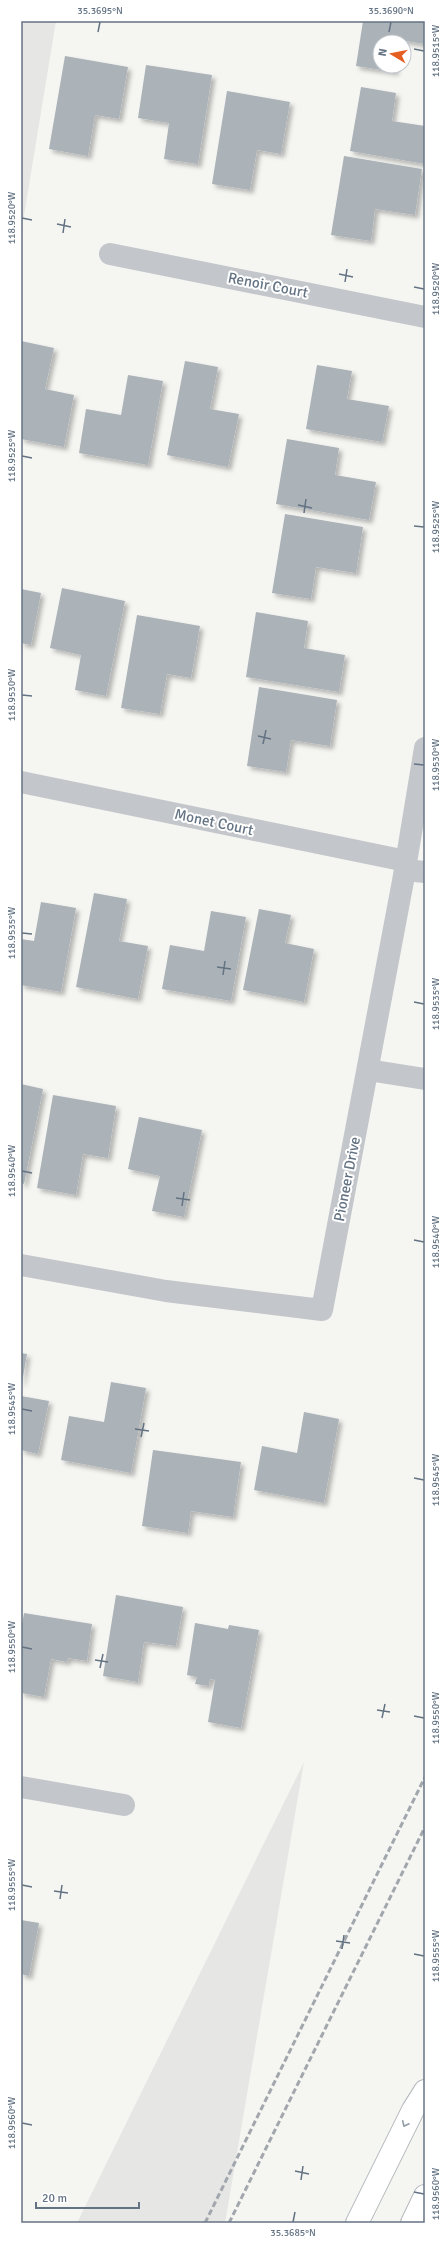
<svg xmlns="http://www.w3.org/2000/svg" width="446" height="2244" viewBox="0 0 446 2244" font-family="Signika,sans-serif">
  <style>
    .built { fill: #e6e7e5 }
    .building { fill: #abb2b8; filter: url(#shadow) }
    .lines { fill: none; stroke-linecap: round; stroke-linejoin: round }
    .major-casing { stroke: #b4b8bc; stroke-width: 24 }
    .minor { stroke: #c3c6ca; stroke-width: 22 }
    .major { stroke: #fff; stroke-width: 22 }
    .rail { stroke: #a1a7ad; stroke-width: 3; stroke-dasharray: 6 3; stroke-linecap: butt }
    .oneway { stroke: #929da8 }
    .ticks { fill: none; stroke: #647383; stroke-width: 1.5 }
    .labels { text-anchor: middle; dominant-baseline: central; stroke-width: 4; stroke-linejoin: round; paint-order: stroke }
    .street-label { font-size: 15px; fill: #647383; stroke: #fff }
    .neatline { fill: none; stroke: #647383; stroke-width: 1.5 }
    .ticks-label { font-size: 10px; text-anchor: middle; fill: #647383 }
  </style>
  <defs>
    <filter id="shadow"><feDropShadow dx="3.5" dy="3.5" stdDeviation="2" flood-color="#0004"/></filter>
  </defs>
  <rect width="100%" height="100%" fill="#f5f6f2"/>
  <!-- built -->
  <g class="built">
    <path d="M21 21H56L21 234Z"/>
    <path d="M304 1762 225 2223H77Z"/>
  </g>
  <!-- building -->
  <g class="building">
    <path d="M363 21H425V44L400 40V42H380V66H396L395 72 356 66Z"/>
    <path d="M65 56 128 67 119 119 95 115 88 156 49 149Z"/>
    <path d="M146 65 212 75 198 164 164 159 169 123 138 118Z"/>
    <path d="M361 87 396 93 392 121 425 126V164L350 151Z"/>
    <path d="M227 91 290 102 281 154 257 150 250 190 212 184Z"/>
    <path d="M344 156 422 169 415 215 375 209 371 241 331 235Z"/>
    <path d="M21 341 54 348 45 389 74 395 64 447 21 439Z"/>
    <path d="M185 361 218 367 210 409 239 414 228 467 167 455Z"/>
    <path d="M317 365 352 371 347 399 389 406 382 442 306 429Z"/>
    <path d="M128 375 163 381 148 465 79 453 86 409 121 415Z"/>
    <path d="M287 439 339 448 335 475 376 482 369 520 276 504Z"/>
    <path d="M285 514 363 527 356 573 316 567 311 599 272 593Z"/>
    <path d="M62 588 125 601 106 696 75 690 81 655 50 648Z"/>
    <path d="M21 589 41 593 31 645 21 643Z"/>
    <path d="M256 612 308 621 304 648 345 655 339 692 246 677Z"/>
    <path d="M137 615 200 626 191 678 167 674 160 714 121 708Z"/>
    <path d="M259 687 337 700 330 746 291 740 286 772 247 766Z"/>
    <path d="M94 893 127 899 119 941 148 946 138 999 76 987Z"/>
    <path d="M41 902 76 908 61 992 21 985V939L34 941Z"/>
    <path d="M259 909 291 915 285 943 314 949 304 1002 243 990Z"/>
    <path d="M211 911 246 917 231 1001 162 989 170 945 204 951Z"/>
    <path d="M21 1084 43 1089 24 1184 21 1183Z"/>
    <path d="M53 1095 116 1106 108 1158 83 1154 76 1195 37 1188Z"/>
    <path d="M139 1117 202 1130 184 1217 152 1211 160 1176 128 1169Z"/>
    <path d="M21 1353 27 1354 22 1383H21Z"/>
    <path d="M111 1382 146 1388 131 1473 61 1460 69 1416 104 1422Z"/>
    <path d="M21 1396 49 1401 38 1454 21 1450Z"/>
    <path d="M304 1412 339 1419 324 1503 254 1490 262 1446 297 1453Z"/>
    <path d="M153 1450 241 1462 233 1517 191 1511 188 1533 142 1526Z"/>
    <path d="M116 1595 183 1607 176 1646 144 1642 138 1682 103 1676Z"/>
    <path d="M24 1613 92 1624 87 1661 68 1658 67 1662 51 1659 44 1697 21 1693V1630Z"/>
    <path d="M195 1623 228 1629 229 1625 259 1630 241 1728 208 1722 215 1680 210 1679 209 1686 195 1684 197 1677 187 1675Z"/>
    <path d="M21 1920 39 1923 29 1976 21 1974Z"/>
  </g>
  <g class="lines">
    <!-- major casing -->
    <g class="major-casing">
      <g id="major">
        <path d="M357 2223 413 2110 425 2091"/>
        <path d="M412 2223 425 2196"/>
      </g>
    </g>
    <!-- minor -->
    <g class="minor">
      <path d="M110 254 425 317"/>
      <path d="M21 782 406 861"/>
      <path d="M405 870 425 872"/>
      <path d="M368 1070 425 1079"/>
      <path d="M21 1265 166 1291 322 1310 403 881 425 748"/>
      <path d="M21 1787 124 1805"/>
    </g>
    <!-- major -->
    <use href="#major" class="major"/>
    <!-- rail -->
    <g class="rail">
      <path d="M205 2223 425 1777"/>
      <path d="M229 2223 425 1827"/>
    </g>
  </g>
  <!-- one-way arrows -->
  <defs><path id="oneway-chevron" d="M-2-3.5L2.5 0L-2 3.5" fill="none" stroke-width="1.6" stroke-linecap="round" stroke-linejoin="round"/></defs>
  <use class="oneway" href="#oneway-chevron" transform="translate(405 2124) rotate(116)"/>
  <!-- ticks -->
  <path class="ticks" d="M98 32 100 22M389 32 391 22M414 49 424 51M22 218 32 220M57 224 71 227M63 233 65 219M339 274 353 277M345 282 347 269M414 287 424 289M22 456 32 458M298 505 312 508M304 513 306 499M414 526 424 527M22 695 32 696M258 736 271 739M263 744 266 730M414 764 424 765M22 933 32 934M217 967 231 969M223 975 225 961M414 1002 424 1004M22 1171 32 1173M176 1198 190 1200M182 1206 184 1192M414 1240 424 1242M22 1409 32 1411M135 1429 149 1431M141 1437 144 1423M414 1478 424 1480M22 1647 32 1649M95 1660 108 1662M100 1668 103 1654M377 1710 390 1712M414 1716 424 1718M382 1718 385 1704M22 1885 32 1887M54 1891 68 1893M60 1899 62 1885M336 1941 350 1943M342 1949 344 1935M414 1954 424 1956M22 2123 32 2125M295 2171 309 2174M301 2180 303 2166M414 2192 424 2194M293 2222 295 2212"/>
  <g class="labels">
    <!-- street labels -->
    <g class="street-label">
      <text transform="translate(268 285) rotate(11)">Renoir Court</text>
      <text transform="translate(214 822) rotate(12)">Monet Court</text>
      <text transform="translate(347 1179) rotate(-79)">Pioneer Drive</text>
    </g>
  </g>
  <!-- border -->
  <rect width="446" height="2244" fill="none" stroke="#ffffff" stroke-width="44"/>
  <!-- north arrow -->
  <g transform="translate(392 54) rotate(280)"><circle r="19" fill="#ffffff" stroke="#c1c7cd"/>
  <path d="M0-3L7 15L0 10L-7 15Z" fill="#e55e22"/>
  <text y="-6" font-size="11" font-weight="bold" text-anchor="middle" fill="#647383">N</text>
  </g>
  <!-- scale -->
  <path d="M36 2202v6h103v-6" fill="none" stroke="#647383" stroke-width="2"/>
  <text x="42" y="2202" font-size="12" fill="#647383" stroke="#ffffff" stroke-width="3" paint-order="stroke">20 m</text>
  <rect x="22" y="22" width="402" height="2200" class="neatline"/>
  <g class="ticks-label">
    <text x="100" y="14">35.3695°N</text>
    <text x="391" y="14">35.3690°N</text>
    <text transform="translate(435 51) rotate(-90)" y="4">118.9515°W</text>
    <text transform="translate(11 218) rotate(-90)" y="4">118.9520°W</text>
    <text transform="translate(435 289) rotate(-90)" y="4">118.9520°W</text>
    <text transform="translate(11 456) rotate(-90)" y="4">118.9525°W</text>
    <text transform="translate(435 527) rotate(-90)" y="4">118.9525°W</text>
    <text transform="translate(11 695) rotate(-90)" y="4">118.9530°W</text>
    <text transform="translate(435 765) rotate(-90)" y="4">118.9530°W</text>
    <text transform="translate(11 933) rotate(-90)" y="4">118.9535°W</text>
    <text transform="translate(435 1004) rotate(-90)" y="4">118.9535°W</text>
    <text transform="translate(11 1171) rotate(-90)" y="4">118.9540°W</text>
    <text transform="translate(435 1242) rotate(-90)" y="4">118.9540°W</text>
    <text transform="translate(11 1409) rotate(-90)" y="4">118.9545°W</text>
    <text transform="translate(435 1480) rotate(-90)" y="4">118.9545°W</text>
    <text transform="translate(11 1647) rotate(-90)" y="4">118.9550°W</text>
    <text transform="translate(435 1718) rotate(-90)" y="4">118.9550°W</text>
    <text transform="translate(11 1885) rotate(-90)" y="4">118.9555°W</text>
    <text transform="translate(435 1956) rotate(-90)" y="4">118.9555°W</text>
    <text transform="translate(11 2123) rotate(-90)" y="4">118.9560°W</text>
    <text transform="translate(435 2194) rotate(-90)" y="4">118.9560°W</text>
    <text x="293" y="2236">35.3685°N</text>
  </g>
</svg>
